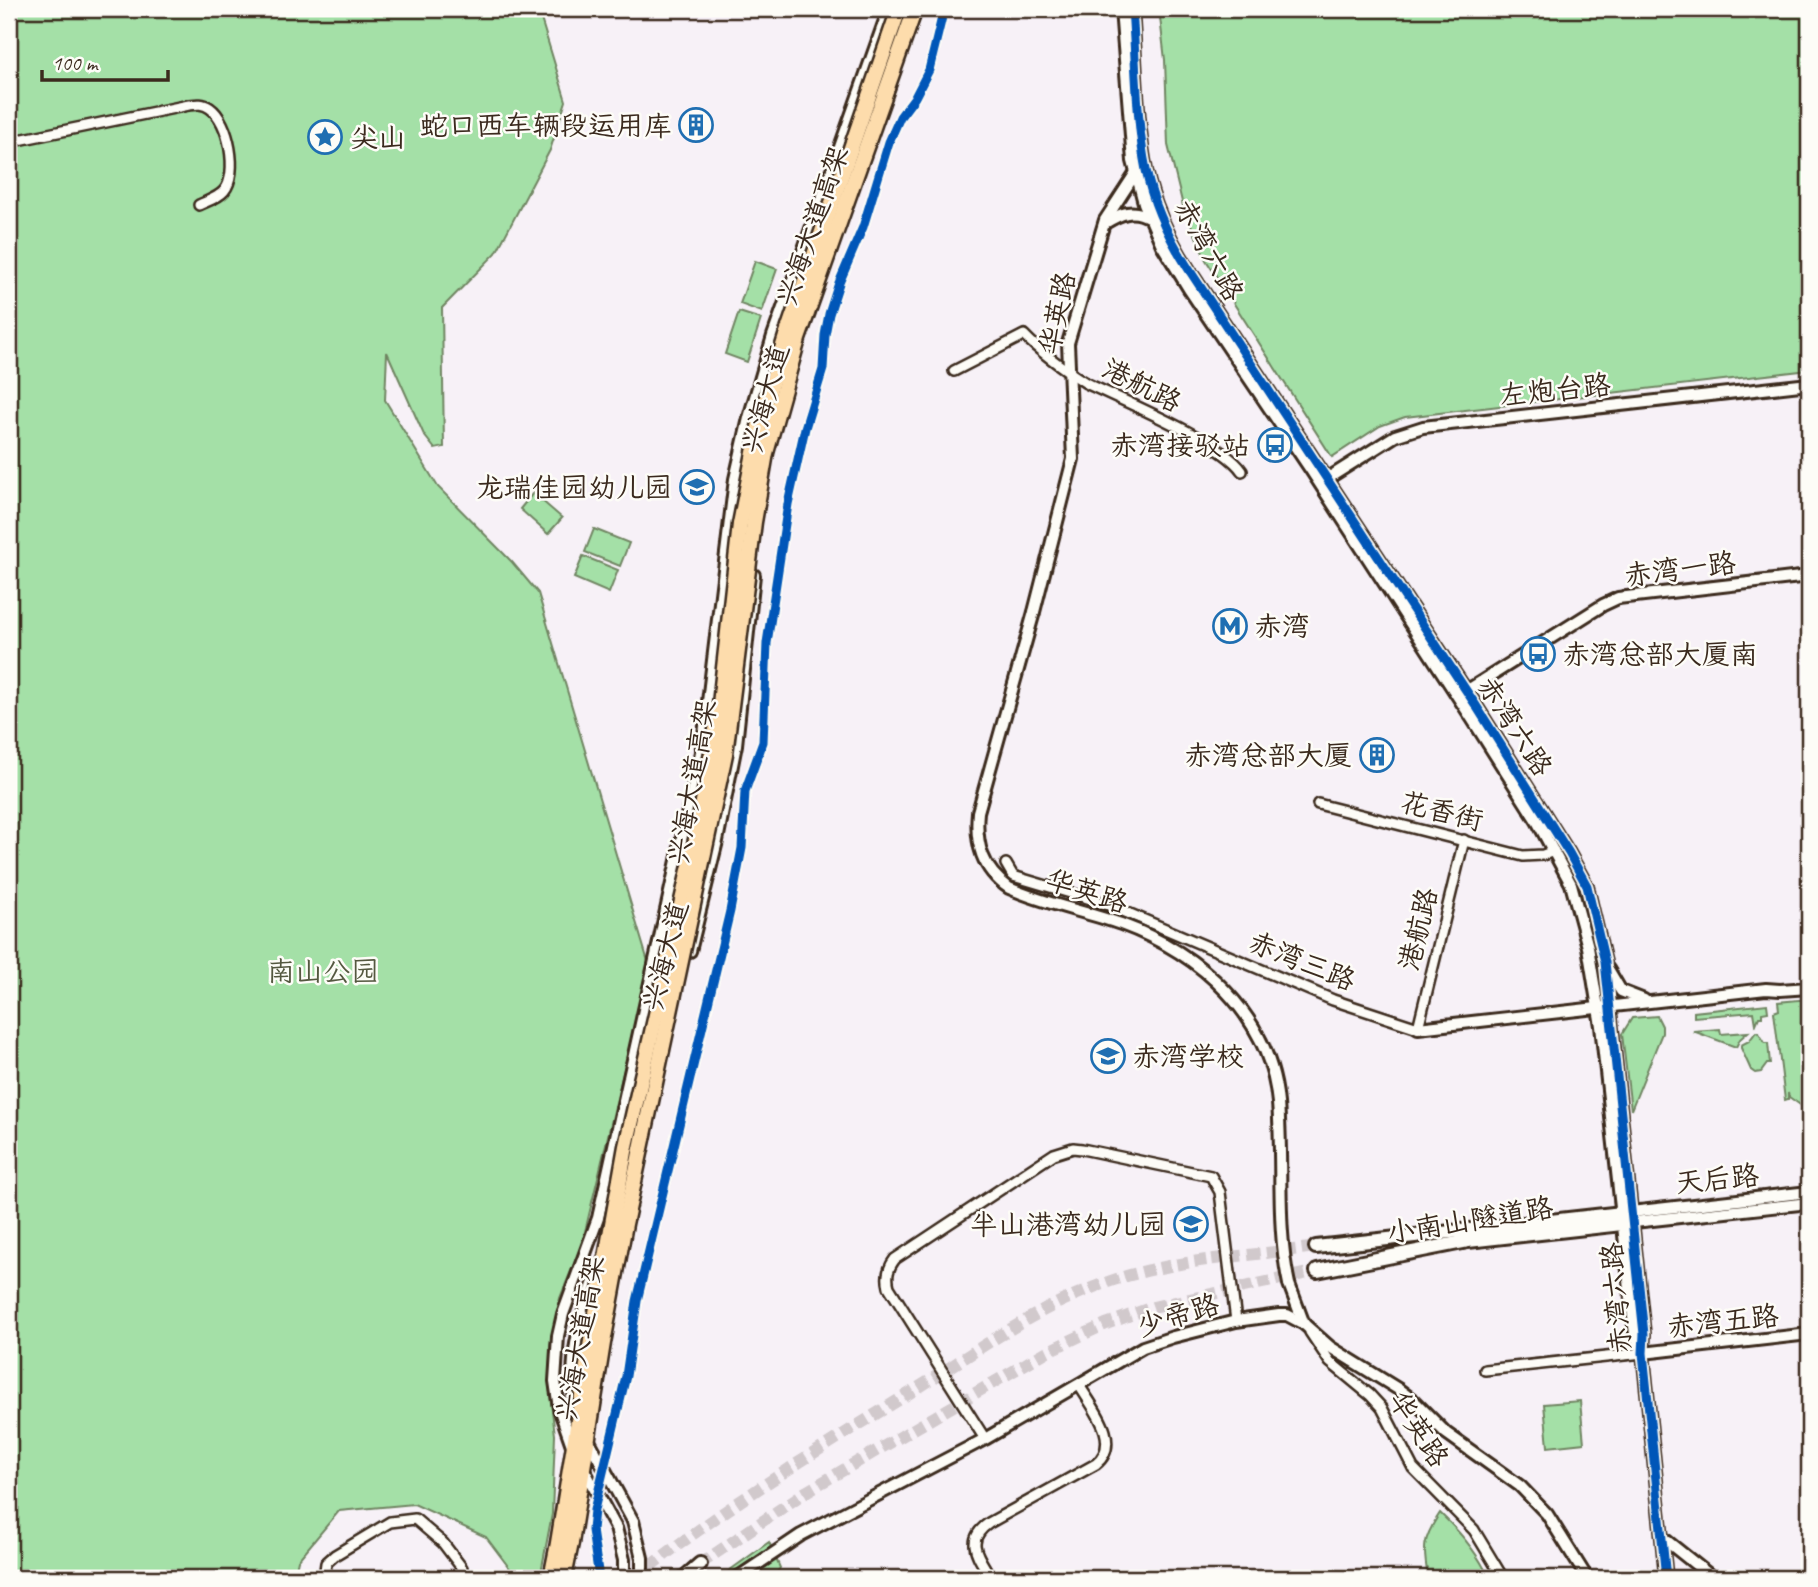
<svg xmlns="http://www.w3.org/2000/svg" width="1818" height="1587" viewBox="0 0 1818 1587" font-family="Caveat,'LXGW WenKai TC',sans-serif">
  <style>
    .green { fill: #a4e0a7; stroke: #708562; stroke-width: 2 }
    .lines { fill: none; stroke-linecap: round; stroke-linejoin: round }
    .secondary-tunnel { stroke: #d1c9cc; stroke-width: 12; stroke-dasharray: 12 6; stroke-linecap: butt }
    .minor-casing { stroke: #3b2a1e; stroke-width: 14 }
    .tertiary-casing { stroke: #3b2a1e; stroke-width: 16 }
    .secondary-casing { stroke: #3b2a1e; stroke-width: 18 }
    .primary-casing { stroke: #3b2a1e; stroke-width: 19 }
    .minor { stroke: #fdfcf7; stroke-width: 9 }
    .tertiary { stroke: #fdfcf7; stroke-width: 10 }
    .secondary { stroke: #fdfcf7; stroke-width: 12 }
    .primary { stroke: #fddcac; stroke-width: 14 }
    .tertiary-bridge-casing { stroke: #3b2a1e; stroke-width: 16; stroke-linecap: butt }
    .primary-bridge-casing { stroke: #3b2a1e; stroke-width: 19; stroke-linecap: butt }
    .tertiary-bridge { stroke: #fdfcf7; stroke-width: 10 }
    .primary-bridge { stroke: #fddcac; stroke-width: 14 }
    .cycleway-casing { stroke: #fdfcf7; stroke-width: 13 }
    .cycleway { stroke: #0057b8; stroke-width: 9 }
    .labels { text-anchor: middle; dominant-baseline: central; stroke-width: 5; stroke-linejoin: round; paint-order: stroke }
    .poi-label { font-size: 28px; fill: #3b2a1e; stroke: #fdfcf7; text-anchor: end }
    .street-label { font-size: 28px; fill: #3b2a1e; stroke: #fdfcf7 }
    .park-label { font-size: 28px; fill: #555840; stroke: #fdfcf7 }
  </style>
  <rect width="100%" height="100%" fill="#f7f1f7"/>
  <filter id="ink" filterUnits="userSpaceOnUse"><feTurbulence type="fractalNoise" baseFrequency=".0143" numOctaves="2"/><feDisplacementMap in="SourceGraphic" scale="14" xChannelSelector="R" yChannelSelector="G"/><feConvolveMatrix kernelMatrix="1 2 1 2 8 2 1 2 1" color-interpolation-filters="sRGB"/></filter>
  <g filter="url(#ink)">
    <!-- green -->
    <g class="green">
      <path d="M9 9H538L566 101 550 150 496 253 442 308 444 447 435 449 424 435 387 352 385 400 438 487 512 562 538 593 649 965 582 1244 560 1298 550 1344 549 1386 555 1435 552 1514 540 1578H517L486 1537 414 1504 339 1511 298 1560 294 1578H9Z"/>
      <path d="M1159 9H1809V370L1405 417 1380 426 1332 457 1206 260 1183 206 1168 145 1165 60Z"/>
      <path d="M755 261 777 269 762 312 740 304Z"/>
      <path d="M739 312 761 319 747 362 725 354Z"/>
      <path d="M533 493 562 518 548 534 520 509Z"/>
      <path d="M594 529 629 543 620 566 585 552Z"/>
      <path d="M583 556 618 570 609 593 574 578Z"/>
      <path d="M1809 999V1111L1789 1097 1788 1093V1099L1785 1100 1774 1012 1779 1010 1778 1002Z"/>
      <path d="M1767 1004 1768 1012 1762 1013V1017H1759L1756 1024 1754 1012 1694 1017V1012Z"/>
      <path d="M1657 1016 1662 1026V1033L1631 1110 1622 1034 1632 1018Z"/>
      <path d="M1720 1029 1721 1034 1748 1032 1740 1039 1736 1047 1693 1031Z"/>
      <path d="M1756 1032 1759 1033 1765 1043H1768L1770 1064H1767L1761 1072 1755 1073 1751 1070 1741 1048V1045L1749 1041Z"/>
      <path d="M1580 1401 1584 1443 1548 1447 1544 1404Z"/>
      <path d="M1440 1513C1460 1532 1478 1553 1489 1578H1428C1423 1548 1422 1540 1440 1513Z"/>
      <path d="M769 1542 780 1568 773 1578H719Z"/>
    </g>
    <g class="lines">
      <!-- secondary-tunnel -->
      <g class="secondary-tunnel">
        <path d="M700 1564 804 1493 1046 1352 1106 1324 1153 1307 1317 1271"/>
        <path d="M635 1578C723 1508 818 1450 913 1391 972 1354 1031 1311 1097 1286 1167 1259 1243 1257 1316 1247"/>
      </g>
      <!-- minor casing -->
      <g class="minor-casing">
        <g id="minor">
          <path d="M9 142 189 105C197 104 203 103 210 108 229 121 239 174 224 191 218 198 207 201 199 205"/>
          <path d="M954 371 1024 335C1042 354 1064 369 1086 383 1121 400 1223 442 1242 471"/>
          <path d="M1318 804 1523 856 1543 855 1554 851"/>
          <path d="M1006 864 1013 876 1104 903 1333 1000 1418 1028 1464 840"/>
          <path d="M1310 1332 1330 1362 1370 1395 1382 1408 1413 1468 1474 1530 1503 1578"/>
          <path d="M1485 1370 1643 1353"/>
          <path d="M985 1439 889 1287C886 1276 888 1268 895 1259L1054 1154 1073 1148 1082 1149 1211 1176 1220 1192 1236 1321"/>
          <path d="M324 1578 326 1563 335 1555 390 1522 415 1519 443 1543 462 1568 461 1578"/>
          <path d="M991 1578C979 1557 963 1541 989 1523L1096 1464C1123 1442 1092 1407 1079 1385"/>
        </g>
      </g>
      <!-- tertiary casing -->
      <g class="tertiary-casing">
        <g id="tertiary">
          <path d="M1121 9 1133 161 1144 203 1162 245 1189 289 1311 470 1473 720 1537 821 1571 884 1588 947 1601 1026 1635 1335 1641 1350"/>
          <path d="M1132 9C1136 59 1136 121 1146 170 1153 205 1169 238 1188 268L1475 704 1569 853 1587 886 1605 962 1644 1334 1643 1353 1666 1578"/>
          <path d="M1105 223C1121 213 1133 208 1150 218"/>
          <path d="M1322 482 1395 436 1423 427 1809 384"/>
          <path d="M1034 612 1073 459 1068 343 1105 220 1137 171"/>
          <path d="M1460 695 1603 605 1618 598 1809 576"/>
          <path d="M690 951 717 841 736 745 754 575"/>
          <path d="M1608 969 1621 991 1644 1000"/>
          <path d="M1418 1028 1766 989 1780 990 1809 988"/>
          <path d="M1631 1212 1809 1192"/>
          <path d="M1625 1223 1809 1203"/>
          <path d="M1289 1284 1304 1324"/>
          <path d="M1643 1353 1809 1334"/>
          <path d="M575 1402C568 1353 582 1312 600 1266"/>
          <path d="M559 1408 555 1381 558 1336 563 1314 598 1218 703 743 735 479 749 418 773 336 889 9"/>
          <path d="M633 1521 642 1558V1578"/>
          <path d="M616 1528 624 1560V1578"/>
          <path d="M1663 1538 1713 1578"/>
          <path d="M737 1578 801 1535 985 1439 1143 1347 1173 1337 1236 1321 1279 1315H1287L1304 1324 1330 1347 1398 1389 1414 1401 1446 1433 1520 1486 1547 1514 1587 1578"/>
        </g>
      </g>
      <!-- secondary casing -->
      <g class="secondary-casing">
        <g id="secondary">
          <path d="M1316 1247 1631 1212"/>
          <path d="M1317 1271 1468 1241 1622 1224"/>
          <path d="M684 1578 700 1564"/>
        </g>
      </g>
      <!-- primary casing -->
      <g class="primary-casing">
        <g id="primary">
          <path d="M551 1578 558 1543"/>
          <path d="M564 1578 571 1543"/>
        </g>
      </g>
      <!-- minor -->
      <use href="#minor" class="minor"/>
      <!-- tertiary -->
      <use href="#tertiary" class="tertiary"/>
      <!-- secondary -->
      <use href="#secondary" class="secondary"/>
      <!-- primary -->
      <use href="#primary" class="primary"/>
      <!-- tertiary-bridge casing -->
      <g class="tertiary-bridge-casing">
        <g id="tertiary-bridge">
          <path d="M1034 612 978 812C975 844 982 869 1009 888 1045 904 1084 911 1121 924 1200 953 1270 1015 1278 1103 1283 1164 1276 1225 1289 1284"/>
          <path d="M559 1408 573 1448"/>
          <path d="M587 1437 633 1521"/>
          <path d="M582 1466 616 1528"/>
        </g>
      </g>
      <!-- primary-bridge casing -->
      <g class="primary-bridge-casing">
        <g id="primary-bridge">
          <path d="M558 1543 591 1341 626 1146 697 835 719 713 740 524 761 417 786 336 899 9"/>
          <path d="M571 1543 603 1343 625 1224 725 754 754 522 766 453 798 339 915 9"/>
        </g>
      </g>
      <!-- tertiary-bridge -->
      <use href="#tertiary-bridge" class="tertiary-bridge"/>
      <!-- primary-bridge -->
      <use href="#primary-bridge" class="primary-bridge"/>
      <!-- cycleway casing -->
      <g class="cycleway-casing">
        <g id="cycleway">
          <path d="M1132 9C1136 59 1136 121 1146 170 1153 205 1169 238 1188 268L1475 704 1569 853 1587 886 1605 962 1644 1334 1643 1353 1666 1578"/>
          <path d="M599 1578 592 1530 594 1510 626 1376 637 1301 730 911 742 848 745 791 763 742 767 643 788 504 805 428 823 369 825 335 829 314 839 283 863 227 889 142 900 117 915 97 929 70 944 9"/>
        </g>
      </g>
      <!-- cycleway -->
      <use href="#cycleway" class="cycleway"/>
    </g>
  </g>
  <!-- icons -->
  <defs>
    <g id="building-ring" transform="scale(1.75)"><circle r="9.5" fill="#fdfcf7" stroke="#1f6fb2" stroke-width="1.5"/><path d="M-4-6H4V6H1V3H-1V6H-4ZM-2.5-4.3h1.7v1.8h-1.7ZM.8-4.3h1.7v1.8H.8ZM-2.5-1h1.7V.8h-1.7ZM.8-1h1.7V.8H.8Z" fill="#1f6fb2"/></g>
    <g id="sight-ring" transform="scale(1.75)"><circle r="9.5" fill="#fdfcf7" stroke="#1f6fb2" stroke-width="1.5"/><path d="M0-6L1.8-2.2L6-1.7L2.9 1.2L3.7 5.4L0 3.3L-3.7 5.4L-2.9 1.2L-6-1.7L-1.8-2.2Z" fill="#1f6fb2"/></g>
    <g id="bus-ring" transform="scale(1.75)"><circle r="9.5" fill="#fdfcf7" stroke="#1f6fb2" stroke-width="1.5"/><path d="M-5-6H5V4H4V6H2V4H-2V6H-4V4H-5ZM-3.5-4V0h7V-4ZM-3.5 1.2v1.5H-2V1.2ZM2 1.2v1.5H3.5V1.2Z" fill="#1f6fb2"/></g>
    <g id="school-ring" transform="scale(1.75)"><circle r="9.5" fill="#fdfcf7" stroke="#1f6fb2" stroke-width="1.5"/><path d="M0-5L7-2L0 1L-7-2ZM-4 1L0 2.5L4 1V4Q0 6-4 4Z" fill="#1f6fb2"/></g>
    <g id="metro-ring" transform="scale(1.75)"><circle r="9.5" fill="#fdfcf7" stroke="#1f6fb2" stroke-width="1.5"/><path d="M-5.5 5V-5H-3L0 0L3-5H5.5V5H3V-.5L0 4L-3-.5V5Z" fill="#1f6fb2"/></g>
  </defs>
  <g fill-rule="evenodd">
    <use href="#building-ring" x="696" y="125"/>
    <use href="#sight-ring" x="325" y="137"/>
    <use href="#bus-ring" x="1275" y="445"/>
    <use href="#school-ring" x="697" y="487"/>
    <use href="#metro-ring" x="1230" y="626"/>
    <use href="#bus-ring" x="1538" y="654"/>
    <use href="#building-ring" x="1377" y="755"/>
    <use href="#school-ring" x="1108" y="1056"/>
    <use href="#school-ring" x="1191" y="1224"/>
  </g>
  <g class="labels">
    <!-- poi labels -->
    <g class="poi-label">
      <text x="672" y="125">蛇口西车辆段运用库</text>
      <text x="350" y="137" text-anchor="start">尖山</text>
      <text x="1250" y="445">赤湾接驳站</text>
      <text x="672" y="487">龙瑞佳园幼儿园</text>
      <text x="1254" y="626" text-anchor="start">赤湾</text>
      <text x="1562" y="654" text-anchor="start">赤湾总部大厦南</text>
      <text x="1352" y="755">赤湾总部大厦</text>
      <text x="1132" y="1056" text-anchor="start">赤湾学校</text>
      <text x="1166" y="1224">半山港湾幼儿园</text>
    </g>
    <!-- street labels -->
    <g class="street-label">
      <text transform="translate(812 226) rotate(-71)">兴海大道高架</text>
      <text transform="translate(1209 250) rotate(61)">赤湾六路</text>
      <text transform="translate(1057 313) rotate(-78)">华英路</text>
      <text transform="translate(1142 385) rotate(27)">港航路</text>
      <text transform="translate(1555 390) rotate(-6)">左炮台路</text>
      <text transform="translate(765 399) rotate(-75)">兴海大道</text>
      <text transform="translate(1680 569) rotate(-7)">赤湾一路</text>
      <text transform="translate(1515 726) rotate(57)">赤湾六路</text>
      <text transform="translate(692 782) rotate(-80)">兴海大道高架</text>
      <text transform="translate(1442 811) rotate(14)">花香街</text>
      <text transform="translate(1087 891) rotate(18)">华英路</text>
      <text transform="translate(1418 929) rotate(-76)">港航路</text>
      <text transform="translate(665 956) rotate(-76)">兴海大道</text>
      <text transform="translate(1302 961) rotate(22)">赤湾三路</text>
      <text transform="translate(1717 1179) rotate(-6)">天后路</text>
      <text transform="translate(1470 1220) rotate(-9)">小南山隧道路</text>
      <text transform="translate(1616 1298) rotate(-95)">赤湾六路</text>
      <text transform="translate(1178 1315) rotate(-17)">少帝路</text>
      <text transform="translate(1723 1321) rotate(-6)">赤湾五路</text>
      <text transform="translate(580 1338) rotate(-80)">兴海大道高架</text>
      <text transform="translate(1419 1429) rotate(57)">华英路</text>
    </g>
    <!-- park labels -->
    <g class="park-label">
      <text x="323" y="971">南山公园</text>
    </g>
  </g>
  <!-- margin -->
  <rect width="1818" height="1587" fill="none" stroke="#fdfcf7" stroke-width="35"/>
  <rect x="18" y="18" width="1783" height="1552" fill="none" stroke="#3b2a1e" stroke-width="2.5" filter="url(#ink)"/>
  <!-- scale -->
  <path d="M42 70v10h126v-10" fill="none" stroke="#3b2a1e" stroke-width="3.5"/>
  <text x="52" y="70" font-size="21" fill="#3b2a1e" stroke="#fdfcf7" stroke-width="5" paint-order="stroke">100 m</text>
</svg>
